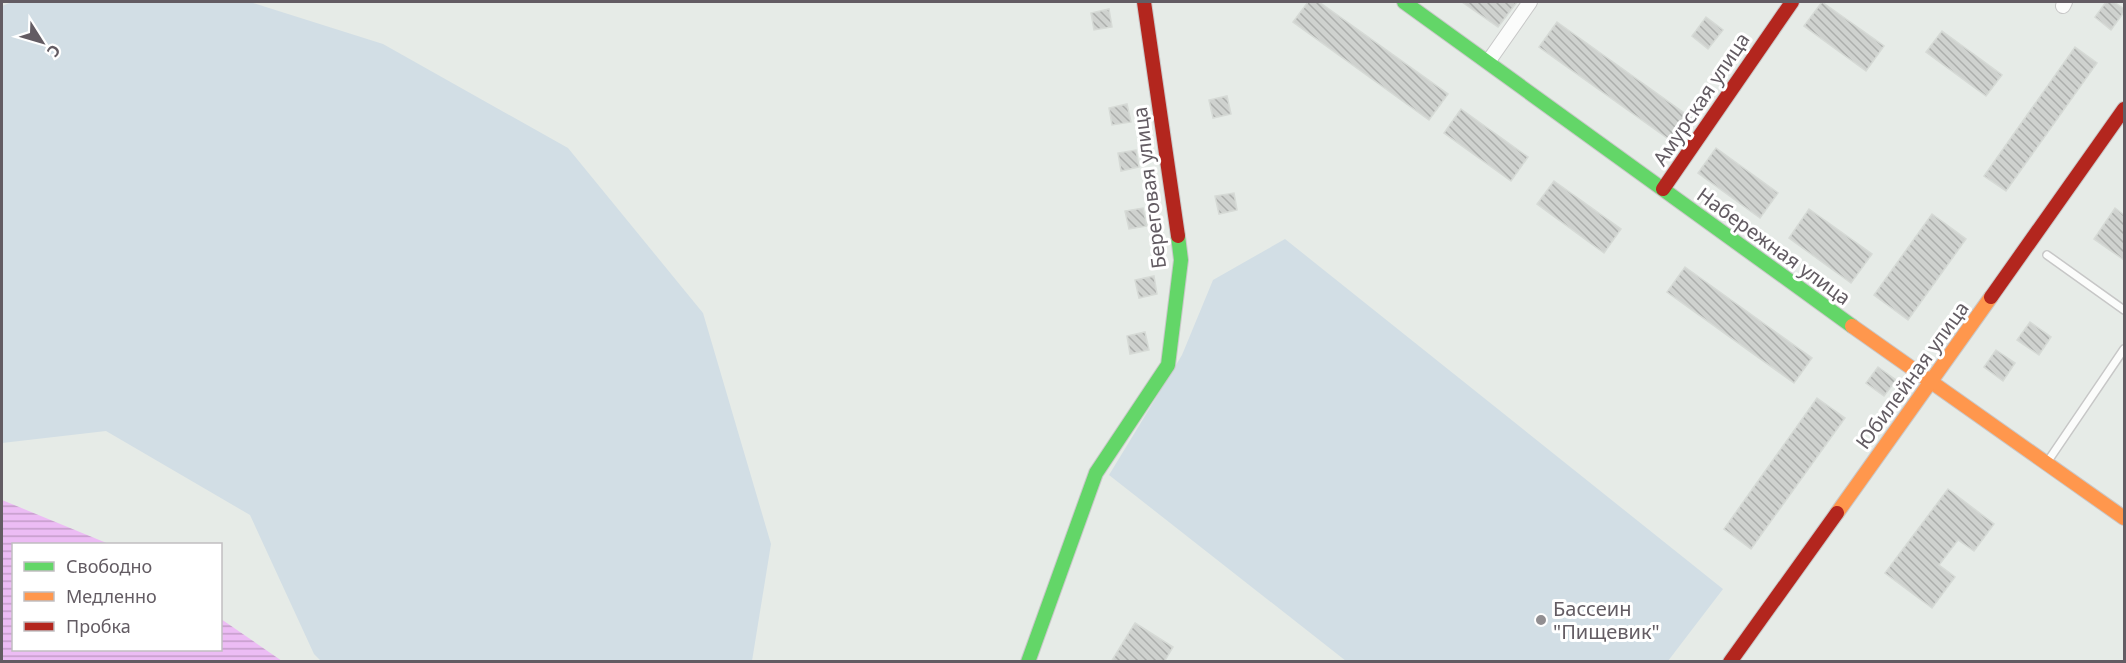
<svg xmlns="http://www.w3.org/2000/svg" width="2126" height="663" viewBox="0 0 2126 663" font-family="'Noto Sans',sans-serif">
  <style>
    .green { fill: #d2dee5 }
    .water { fill: url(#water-rules) }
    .building { fill: url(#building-back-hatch); stroke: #d6dad6; stroke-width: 1.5 }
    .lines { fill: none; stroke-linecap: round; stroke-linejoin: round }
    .lane-casing { stroke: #c7c7c7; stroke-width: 10 }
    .street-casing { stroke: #c7c7c7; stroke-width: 16 }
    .fast-casing { stroke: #c9c8c9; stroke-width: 16 }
    .slow-casing { stroke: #c9c8c9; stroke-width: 16 }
    .jam-casing { stroke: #c9c8c9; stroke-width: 16 }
    .lane { stroke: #fbfcfb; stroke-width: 7 }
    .street { stroke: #fbfcfb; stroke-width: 14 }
    .fast { stroke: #63d668; stroke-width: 14 }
    .slow { stroke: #ff974d; stroke-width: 14 }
    .jam { stroke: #b3261e; stroke-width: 14 }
    .poi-dot { fill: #918e91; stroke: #fff; stroke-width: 2 }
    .labels { text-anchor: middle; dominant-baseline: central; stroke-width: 6; stroke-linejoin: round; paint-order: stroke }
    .street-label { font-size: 20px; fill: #635c63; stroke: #fff }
    .poi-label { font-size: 20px; fill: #635c63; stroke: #fff; text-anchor: start }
  </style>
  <defs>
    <pattern id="water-rules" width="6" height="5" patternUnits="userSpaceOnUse" patternTransform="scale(1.5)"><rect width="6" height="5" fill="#ecbcf4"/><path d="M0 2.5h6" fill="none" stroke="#c39cc9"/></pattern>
    <pattern id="building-back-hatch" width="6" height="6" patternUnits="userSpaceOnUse" patternTransform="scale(1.5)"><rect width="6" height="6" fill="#cfd2cf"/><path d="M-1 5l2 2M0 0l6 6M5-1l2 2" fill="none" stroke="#acaeac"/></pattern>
  </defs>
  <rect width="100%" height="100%" fill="#e6ebe7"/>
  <!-- green -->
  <g class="green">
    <path d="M12 2H250L383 44 568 148 703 313 771 544 752 661H321L314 654 250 515 106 431 2 443V6Z"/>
    <path d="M1285 239 1723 589 1668 661H1346L1109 475 1182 355 1213 280Z"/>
  </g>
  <!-- water -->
  <path class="water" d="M2 500 109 544H14V650H220L221 619 282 661H2Z"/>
  <!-- building -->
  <g class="building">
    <path d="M1308 2H1319L1448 94 1429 120 1293 22Z"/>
    <path d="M1462 2H1517L1498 27Z"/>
    <path d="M1822 2 1884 46 1866 71 1804 26Z"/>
    <path d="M2106 2H2114L2124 9V12L2111 30 2095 17Z"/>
    <path d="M1109 9 1112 27 1094 30 1091 13Z"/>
    <path d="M1706 17 1723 30 1708 49 1692 36Z"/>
    <path d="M1557 22 1694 120 1677 145 1539 47Z"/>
    <path d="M1942 31 2002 75 1986 96 1926 52Z"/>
    <path d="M2075 47 2097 63 2006 191 1984 176Z"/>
    <path d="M1227 96 1231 114 1213 118 1209 100Z"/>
    <path d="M1127 104 1131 122 1112 125 1109 108Z"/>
    <path d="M1461 109 1528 157 1511 181 1444 133Z"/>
    <path d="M1716 148 1778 193 1760 218 1698 173Z"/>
    <path d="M1136 150 1139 167 1121 171 1118 153Z"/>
    <path d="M1554 181 1621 229 1604 253 1537 204Z"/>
    <path d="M1234 193 1237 210 1219 214 1215 196Z"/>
    <path d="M1143 208 1147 226 1129 229 1125 211Z"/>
    <path d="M2115 208 2124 215V260L2094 239Z"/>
    <path d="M1809 209 1872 254 1851 283 1789 238Z"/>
    <path d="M1932 214 1966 239 1908 320 1874 295Z"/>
    <path d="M1685 267 1812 358 1794 383 1667 292Z"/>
    <path d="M1154 276 1157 294 1139 298 1135 280Z"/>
    <path d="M2030 322 2051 337 2039 355 2017 340Z"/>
    <path d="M1145 332 1149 350 1130 354 1127 336Z"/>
    <path d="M1996 350 2015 363 2003 381 1984 367Z"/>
    <path d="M1878 367 1896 380 1884 396 1866 383Z"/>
    <path d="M1817 398 1845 418 1751 549 1724 529Z"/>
    <path d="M1948 489 1994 524 1974 551 1958 540 1939 565 1955 577 1932 608 1885 573Z"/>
    <path d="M1135 623 1173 647 1164 662H1111Z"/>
  </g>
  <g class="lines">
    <!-- lane casing -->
    <g class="lane-casing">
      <g id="lane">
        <path d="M2047 255 2124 310"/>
        <path d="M2048 461 2124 349"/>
      </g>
    </g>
    <!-- street casing -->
    <g class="street-casing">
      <g id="street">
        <path d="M2063 6 2065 2"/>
        <path d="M1488 62 1530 2"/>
      </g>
    </g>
    <!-- fast casing -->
    <g class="fast-casing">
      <g id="fast">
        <path d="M1404 2 1852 326"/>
        <path d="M1028 662 1096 473 1168 365 1181 260 1178 236"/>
      </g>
    </g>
    <!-- slow casing -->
    <g class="slow-casing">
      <g id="slow">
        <path d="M1852 326 2124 518"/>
        <path d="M1837 513 1991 297"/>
      </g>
    </g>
    <!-- jam casing -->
    <g class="jam-casing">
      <g id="jam">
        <path d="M1144 2 1178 236"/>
        <path d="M1663 189 1792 2"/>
        <path d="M1991 297 2124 109"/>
        <path d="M1730 662 1837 513"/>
      </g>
    </g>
    <!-- lane -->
    <use href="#lane" class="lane"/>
    <!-- street -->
    <use href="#street" class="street"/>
    <!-- fast -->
    <use href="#fast" class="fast"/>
    <!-- slow -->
    <use href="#slow" class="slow"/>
    <!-- jam -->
    <use href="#jam" class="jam"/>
  </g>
  <!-- markers -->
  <circle class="poi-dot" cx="1541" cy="620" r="6"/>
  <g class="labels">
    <!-- street labels -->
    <g class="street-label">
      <text transform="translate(1701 99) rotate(-56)">Амурская улица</text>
      <text transform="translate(1149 188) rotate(-97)">Береговая улица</text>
      <text transform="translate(1774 246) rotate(36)">Набережная улица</text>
      <text transform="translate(1912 375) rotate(-54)">Юбилейная улица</text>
    </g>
    <!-- poi labels -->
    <g class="poi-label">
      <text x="1553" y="608">Бассеин<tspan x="1553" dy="23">"Пищевик"</tspan></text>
    </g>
  </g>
  <!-- border -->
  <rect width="2126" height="663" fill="none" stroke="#635c63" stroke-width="6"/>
  <!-- legend -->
  <rect x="12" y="543" width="210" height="108" fill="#ffffff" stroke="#c1bec1" stroke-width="1.5"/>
  <rect x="24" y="562" width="30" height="9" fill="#63d668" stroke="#c1bec1" stroke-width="1.5"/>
  <text x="66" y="573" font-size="18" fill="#635c63">Свободно</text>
  <rect x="24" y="592" width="30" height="9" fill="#ff974d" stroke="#c1bec1" stroke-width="1.5"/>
  <text x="66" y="603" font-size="18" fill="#635c63">Медленно</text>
  <rect x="24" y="622" width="30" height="9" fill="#b3261e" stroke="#c1bec1" stroke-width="1.5"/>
  <text x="66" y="633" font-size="18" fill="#635c63">Пробка</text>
  <!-- north arrow -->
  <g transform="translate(42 42) rotate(127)" stroke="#ffffff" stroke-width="4.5" paint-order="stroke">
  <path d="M0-4.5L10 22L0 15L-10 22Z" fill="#635c63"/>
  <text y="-9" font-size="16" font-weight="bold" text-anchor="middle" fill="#635c63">С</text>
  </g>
</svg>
